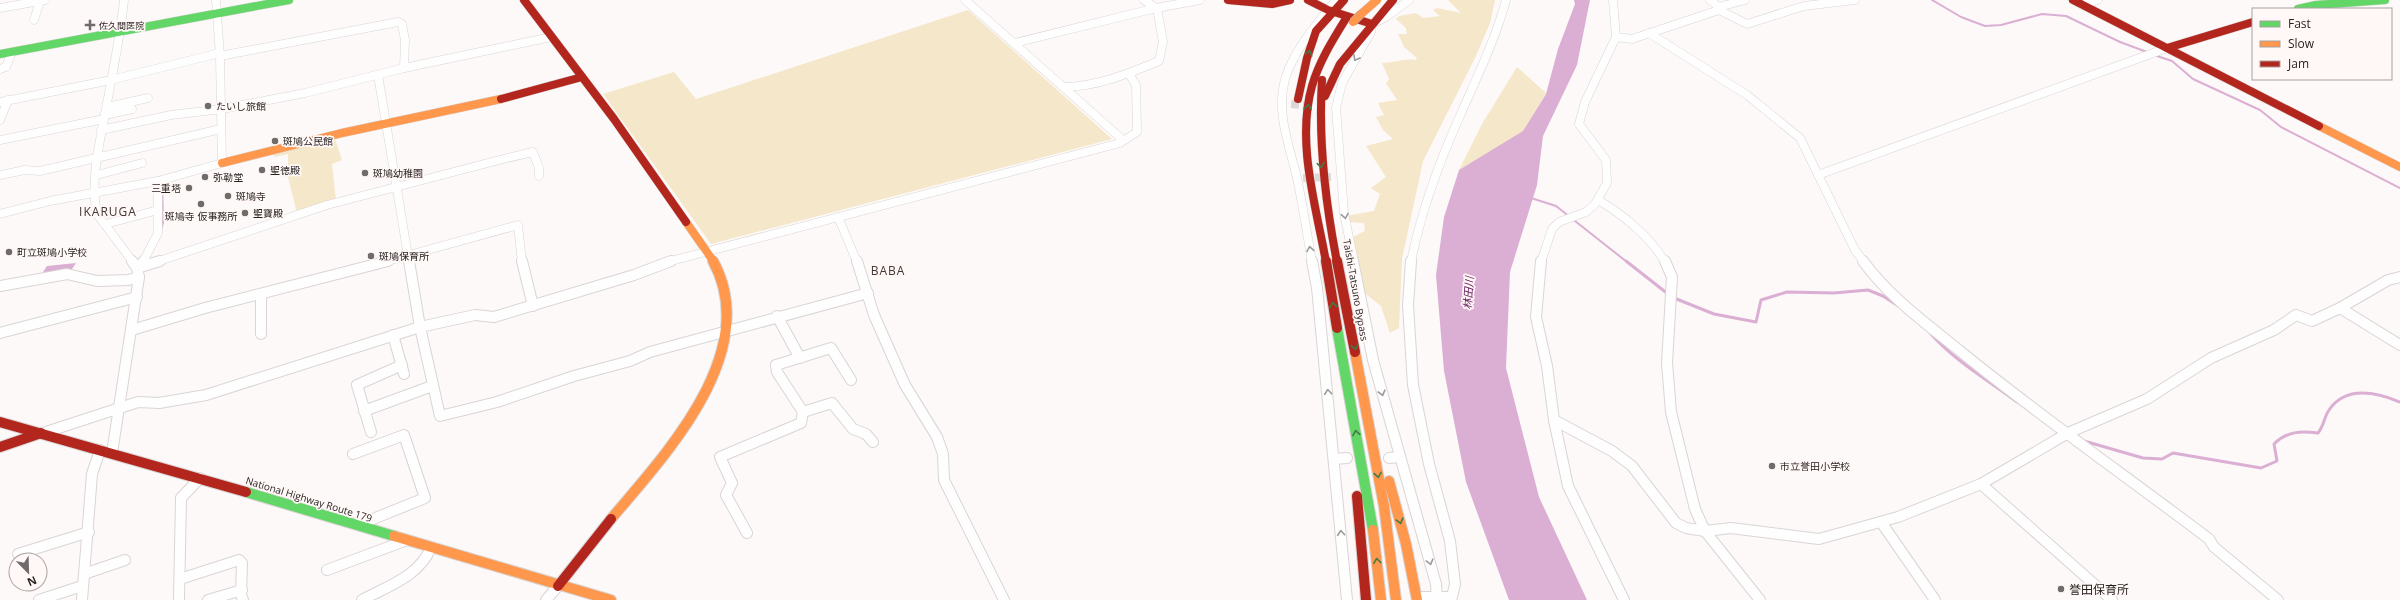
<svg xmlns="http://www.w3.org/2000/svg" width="2400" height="600" viewBox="0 0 2400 600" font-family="'Open Sans','Noto Sans JP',sans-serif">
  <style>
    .green { fill: #f5e7c9 }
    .water { fill: #dbafd4 }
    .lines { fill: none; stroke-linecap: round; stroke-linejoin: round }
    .stream-far1 { stroke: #dbafd4; stroke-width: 2 }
    .stream { stroke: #dbafd4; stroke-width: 3 }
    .street-tunnel { stroke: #dcd8d7; stroke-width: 8; stroke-dasharray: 8 4; stroke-linecap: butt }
    .street-far1-casing { stroke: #d9d5d4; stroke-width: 9 }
    .street-casing { stroke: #d9d5d4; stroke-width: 12 }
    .fast-far1-casing { stroke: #d9d5d4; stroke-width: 9 }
    .fast-casing { stroke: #d9d5d4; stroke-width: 12 }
    .slow-far1-casing { stroke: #d9d5d4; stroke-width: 9 }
    .slow-casing { stroke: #d9d5d4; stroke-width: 12 }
    .jam-far1-casing { stroke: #d9d5d4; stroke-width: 9 }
    .jam-casing { stroke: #d9d5d4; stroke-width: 12 }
    .street-far1 { stroke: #fffefe; stroke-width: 8 }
    .street { stroke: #fffefe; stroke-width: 10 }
    .fast-far1 { stroke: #63d668; stroke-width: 8 }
    .fast { stroke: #63d668; stroke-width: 10 }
    .slow-far1 { stroke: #ff974d; stroke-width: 8 }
    .slow { stroke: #ff974d; stroke-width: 10 }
    .jam-far1 { stroke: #b3261e; stroke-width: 8 }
    .jam { stroke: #b3261e; stroke-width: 10 }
    .slow-bridge-casing { stroke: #b3aaa3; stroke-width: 9; stroke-linecap: butt }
    .slow-bridge { stroke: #ff974d; stroke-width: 8 }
    .oneway { stroke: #447a44 }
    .oneway2 { stroke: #9c9a9a }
    .poi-dot { fill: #706b6b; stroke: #fff8f6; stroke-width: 1.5 }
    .labels { text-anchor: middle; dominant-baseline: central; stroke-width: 3.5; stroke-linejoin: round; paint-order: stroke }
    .far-poi-label { font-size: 9px; fill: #241f1f; stroke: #fff8f6; text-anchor: start }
    .poi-label { font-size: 10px; fill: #241f1f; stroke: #fff8f6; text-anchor: start }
    .street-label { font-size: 10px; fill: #241f1f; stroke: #fff8f6 }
    .water-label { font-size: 11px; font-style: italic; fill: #6c2466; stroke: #fff8f6 }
    .quarter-label { font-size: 12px; letter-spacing: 1px; fill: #403735; stroke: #fff8f6 }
    .near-poi-label { font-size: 12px; fill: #241f1f; stroke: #fff8f6; text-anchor: start }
  </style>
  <rect width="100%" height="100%" fill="#fdf9f8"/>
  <!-- green -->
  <g class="green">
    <path d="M1448 0H1495L1490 23 1475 58 1423 161 1402 259 1399 328 1390 333 1381 306 1362 291 1359 265 1351 238 1365 231 1364 223 1349 222 1346 216 1374 211 1380 194 1371 188 1386 177 1366 146 1393 139 1383 130 1376 117 1384 115 1378 103 1397 100 1386 83 1389 79 1382 63C1395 63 1404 58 1416 60L1417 58 1404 47 1398 34H1407L1406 28 1396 19 1399 16 1416 13 1423 18 1440 16 1433 10 1437 8 1461 13Z"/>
    <path d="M968 10 1112 139 711 244 603 94 674 72 696 99Z"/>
    <path d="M1517 67 1546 93 1523 132 1459 170 1482 124Z"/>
    <path d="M335 139 342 160 332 164 336 201 297 213 288 177H282L288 171V154L274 157 273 154Z"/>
  </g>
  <!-- water -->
  <g class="water">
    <path d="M1574 0H1590L1577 65 1543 136 1537 185 1510 272 1506 368 1539 497 1587 600H1509L1466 482 1444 371 1436 275 1444 217 1459 170 1523 131 1546 94 1558 49 1575 4Z"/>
    <path d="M76 263 70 272 41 275 47 266Z"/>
  </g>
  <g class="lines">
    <!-- stream-far1 -->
    <g class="stream-far1">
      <path d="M1932 0 1961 17 1985 26 2001 25 2042 14 2066 16 2120 42 2147 52"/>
      <path d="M2154 55 2172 61 2193 79 2260 110 2281 127 2400 188"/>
      <path d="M1531 198 1556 206 1627 262"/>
      <path d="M157 242 163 223 162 182"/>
    </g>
    <!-- stream -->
    <g class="stream">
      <path d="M1626 261 1668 294"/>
      <path d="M1674 298 1714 314 1756 322 1761 300 1787 292 1834 293 1868 290 1883 296 1900 307"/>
      <path d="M1931 334C1955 361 1988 380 2017 402"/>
      <path d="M2084 441 2143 458 2162 459 2173 453 2261 468 2277 461 2274 444C2287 431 2301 431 2318 433 2324 426 2324 417 2329 410 2346 385 2376 392 2400 402"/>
    </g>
    <!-- street-tunnel -->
    <g class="street-tunnel">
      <path d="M1291 104 1315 106"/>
      <path d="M1303 178 1331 177"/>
    </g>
    <!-- street-far1 casing -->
    <g class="street-far1-casing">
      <g id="street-far1">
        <path d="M124 0C120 39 112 76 105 114 99 146 90 182 97 214L133 262"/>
        <path d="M965 0 1123 140"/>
        <path d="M1144 0 1156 8"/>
        <path d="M2082 5 2098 0"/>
        <path d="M1719 7 1745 0"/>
        <path d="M0 8 45 0"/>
        <path d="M1719 10 1747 24 1804 6 1855 0"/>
        <path d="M34 20 40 1"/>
        <path d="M1649 33 1747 95 1800 138 1855 250 1864 262"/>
        <path d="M1616 37 1632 39 1719 10V7L1710 0"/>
        <path d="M1015 43 1156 8 1200 0"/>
        <path d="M220 56 398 22 402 24 405 40 404 68"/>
        <path d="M0 69 6 67 12 52"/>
        <path d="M378 75 409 262"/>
        <path d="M1065 87C1099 86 1127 74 1159 61L1163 42 1157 8"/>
        <path d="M0 102 111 80 220 53"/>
        <path d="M107 107 148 98"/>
        <path d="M105 115 132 109"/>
        <path d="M0 120 8 100"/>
        <path d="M101 130 171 115 222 109 305 93 404 68 551 37"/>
        <path d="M0 140 104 119"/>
        <path d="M0 175 25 170 40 171 221 129"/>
        <path d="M97 175 142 163"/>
        <path d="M1818 175 2167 48"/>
        <path d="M1598 200C1624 215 1650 237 1665 262"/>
        <path d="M0 214 50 201 158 181 222 163 220 56 216 0"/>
        <path d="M838 217 857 262"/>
        <path d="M106 224 158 210"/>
        <path d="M143 262 158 233V181"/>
        <path d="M156 262 327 205 507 158 533 152 539 168V176"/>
        <path d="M384 262 518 225 522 262"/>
        <path d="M667 262 1120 143 1137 132 1136 85 1129 74"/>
        <path d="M1312 262C1307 234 1303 206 1297 178 1289 144 1275 111 1286 76 1296 47 1317 24 1336 0"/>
        <path d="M1354 262 1344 213 1336 108 1342 83 1371 32 1372 24 1386 17 1409 0"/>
        <path d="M1411 262C1421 212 1438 165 1459 118 1476 79 1495 41 1506 0"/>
        <path d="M1541 262 1552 229 1559 222 1586 212 1595 204 1607 183 1606 160 1579 124 1585 102 1616 37 1613 0"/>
      </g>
    </g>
    <!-- street casing -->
    <g class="street-casing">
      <g id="street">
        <path d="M409 261 420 327 440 416 497 402 574 376 630 361 650 352 868 293"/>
        <path d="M522 261 533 306"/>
        <path d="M857 261 874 315 905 385 937 437 943 454 944 480 1004 600"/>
        <path d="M1312 261 1317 288 1347 600"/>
        <path d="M1353 261 1373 360 1436 584 1437 600"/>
        <path d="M1411 261 1408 305 1413 385 1429 464 1450 541 1455 584 1452 597H1421"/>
        <path d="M1541 261 1536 317 1547 366 1554 420 1568 486 1624 600"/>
        <path d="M1665 261 1672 277 1667 363 1671 412 1695 509 1705 531 1760 600"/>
        <path d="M1863 261C1889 297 1927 324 1960 351 2041 417 2126 476 2209 539L2214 547 2278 600"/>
        <path d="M137 268 160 261"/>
        <path d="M138 268 144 261"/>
        <path d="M0 286 67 274 97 281 128 280 139 277"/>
        <path d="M261 294V334"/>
        <path d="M2340 308 2400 345"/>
        <path d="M777 316 800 358"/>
        <path d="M132 330 205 308 388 261"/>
        <path d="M0 333 137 297"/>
        <path d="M393 335 404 374"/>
        <path d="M364 411 432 386"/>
        <path d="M803 412 832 403 853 429 866 434 873 442"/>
        <path d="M1554 420 1612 451 1632 466 1676 523 1686 528 1705 531 1731 528 1819 539 1898 517 1981 484 2068 433 2147 399 2211 358 2274 330 2296 315 2312 321 2340 308 2388 280 2400 277"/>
        <path d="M371 432 357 385 402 365"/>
        <path d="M43 433 138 402 159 403 206 395 420 327 475 315 494 317 634 275 671 261"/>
        <path d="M112 453 139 277 137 268 132 261"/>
        <path d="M353 454 404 435 425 498 358 525"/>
        <path d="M1389 458 1400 457"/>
        <path d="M1334 459 1347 458"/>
        <path d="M1981 484 2112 600"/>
        <path d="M1881 522 1935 600"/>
        <path d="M747 533 726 495 732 483 720 457 801 423 803 412 777 372 776 365 831 348 851 380"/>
        <path d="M18 554 89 532"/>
        <path d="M327 570 407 540"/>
        <path d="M84 574 125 560"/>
        <path d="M180 579 239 560 242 563 241 595 243 600"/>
        <path d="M39 600 82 586"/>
        <path d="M82 600 92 474 100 450"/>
        <path d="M179 600 181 498 200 478"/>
        <path d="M208 600 242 590"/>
        <path d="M362 600C388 586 420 576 431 547"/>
        <path d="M546 600 558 586"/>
      </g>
    </g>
    <!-- fast-far1 casing -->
    <g class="fast-far1-casing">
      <g id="fast-far1">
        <path d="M2298 9 2316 5 2385 0"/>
        <path d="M0 54 289 0"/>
      </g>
    </g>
    <!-- fast casing -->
    <g class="fast-casing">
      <g id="fast">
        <path d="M1337 328 1373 530"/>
        <path d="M246 492 394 536"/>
      </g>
    </g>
    <!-- slow-far1 casing -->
    <g class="slow-far1-casing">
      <g id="slow-far1">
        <path d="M1361 14 1377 0"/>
        <path d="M2319 126 2400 167"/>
        <path d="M222 163 342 133 501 99"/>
        <path d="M686 222 714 262"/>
      </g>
    </g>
    <!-- slow casing -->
    <g class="slow-casing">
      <g id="slow">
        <path d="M1355 352 1384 506 1396 600"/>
        <path d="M1389 481 1406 544 1417 600"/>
        <path d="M611 519C665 455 763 352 713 261"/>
        <path d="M1373 530 1381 600"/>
        <path d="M394 536 611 600"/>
      </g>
    </g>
    <!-- jam-far1 casing -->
    <g class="jam-far1-casing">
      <g id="jam-far1">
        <path d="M524 0 614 119 686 222"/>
        <path d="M1228 0 1272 4 1290 0"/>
        <path d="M1308 0 1328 10 1372 24"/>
        <path d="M2073 0 2319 126"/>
        <path d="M2167 48 2253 22"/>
        <path d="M1322 80C1318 142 1325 201 1337 262"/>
        <path d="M1325 96 1340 64 1393 0"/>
        <path d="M501 99 582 77"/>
        <path d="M1298 99 1307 58 1316 31 1344 0"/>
        <path d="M1326 262C1316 206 1296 142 1312 86 1319 62 1332 41 1345 20"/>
      </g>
    </g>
    <!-- jam casing -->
    <g class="jam-casing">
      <g id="jam">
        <path d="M1326 261 1337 328"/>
        <path d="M1337 261 1355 352"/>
        <path d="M0 422 246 492"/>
        <path d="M0 447 41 433"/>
        <path d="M1357 496 1366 600"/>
        <path d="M558 586 611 519"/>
      </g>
    </g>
    <!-- street-far1 -->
    <use href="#street-far1" class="street-far1"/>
    <!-- street -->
    <use href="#street" class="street"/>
    <!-- fast-far1 -->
    <use href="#fast-far1" class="fast-far1"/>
    <!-- fast -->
    <use href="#fast" class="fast"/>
    <!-- slow-far1 -->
    <use href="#slow-far1" class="slow-far1"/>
    <!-- slow -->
    <use href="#slow" class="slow"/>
    <!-- jam-far1 -->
    <use href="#jam-far1" class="jam-far1"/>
    <!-- jam -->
    <use href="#jam" class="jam"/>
    <!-- slow-bridge casing -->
    <g class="slow-bridge-casing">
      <path id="slow-bridge" d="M1353 22 1361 14"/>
    </g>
    <!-- slow-bridge -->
    <use href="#slow-bridge" class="slow-bridge"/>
  </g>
  <!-- one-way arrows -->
  <defs><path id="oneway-chevron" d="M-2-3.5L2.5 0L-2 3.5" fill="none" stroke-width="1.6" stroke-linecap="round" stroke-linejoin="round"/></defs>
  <g class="oneway">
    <use href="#oneway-chevron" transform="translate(1309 53) rotate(-72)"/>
    <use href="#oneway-chevron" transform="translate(1308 107) rotate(-84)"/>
    <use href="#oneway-chevron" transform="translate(1321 165) rotate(81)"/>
    <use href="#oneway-chevron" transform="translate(1333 305) rotate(-100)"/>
    <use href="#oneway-chevron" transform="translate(1355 347) rotate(80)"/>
    <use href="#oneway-chevron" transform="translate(1356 433) rotate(-100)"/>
    <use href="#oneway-chevron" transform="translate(1378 475) rotate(80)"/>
    <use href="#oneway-chevron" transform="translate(1400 521) rotate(75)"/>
    <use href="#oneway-chevron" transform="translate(1377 561) rotate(-97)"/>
  </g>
  <g class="oneway2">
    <use href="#oneway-chevron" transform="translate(1356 58) rotate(119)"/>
    <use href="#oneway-chevron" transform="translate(1345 216) rotate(80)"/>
    <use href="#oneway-chevron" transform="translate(1310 249) rotate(-100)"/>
    <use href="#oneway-chevron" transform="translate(1328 392) rotate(-95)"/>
    <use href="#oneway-chevron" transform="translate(1382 393) rotate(75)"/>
    <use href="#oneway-chevron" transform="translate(1341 533) rotate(-95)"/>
    <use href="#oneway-chevron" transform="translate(1430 562) rotate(75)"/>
  </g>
  <!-- markers -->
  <g class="poi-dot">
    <path d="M88 19h4v4h4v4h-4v4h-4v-4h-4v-4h4z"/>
    <circle cx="208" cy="106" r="4"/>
    <circle cx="275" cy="141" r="4"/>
    <circle cx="262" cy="170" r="4"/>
    <circle cx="365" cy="173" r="4"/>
    <circle cx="205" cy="177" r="4"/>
    <circle cx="189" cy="188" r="4"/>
    <circle cx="228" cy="196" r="4"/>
    <circle cx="201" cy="204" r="4"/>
    <circle cx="245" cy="213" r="4"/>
    <circle cx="9" cy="252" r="4"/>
    <circle cx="371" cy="256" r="4"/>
    <circle cx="1772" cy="466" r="4"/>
    <circle cx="2061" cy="589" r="4"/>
  </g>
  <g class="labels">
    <!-- far-poi labels -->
    <g class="far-poi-label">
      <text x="99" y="25">佐久間医院</text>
    </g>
    <!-- poi labels -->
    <g class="poi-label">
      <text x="216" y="106">たいし旅館</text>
      <text x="283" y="141">斑鳩公民館</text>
      <text x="270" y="170">聖徳殿</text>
      <text x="373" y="173">斑鳩幼稚園</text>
      <text x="213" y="177">弥勒堂</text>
      <text x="181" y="188" text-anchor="end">三重塔</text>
      <text x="236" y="196">斑鳩寺</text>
      <text x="253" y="213">聖寶殿</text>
      <text x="201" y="216" text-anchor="middle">斑鳩寺 仮事務所</text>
      <text x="17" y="252">町立斑鳩小学校</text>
      <text x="379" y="256">斑鳩保育所</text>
      <text x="1780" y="466">市立誉田小学校</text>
    </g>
    <!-- street labels -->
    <g class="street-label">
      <text transform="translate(1356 290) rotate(80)">Taishi-Tatsuno Bypass</text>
      <text transform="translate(309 499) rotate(17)">National Highway Route 179</text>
    </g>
    <!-- water labels -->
    <g class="water-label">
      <text transform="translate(1468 293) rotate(-86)">林田川</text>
    </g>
    <!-- quarter labels -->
    <g class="quarter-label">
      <text x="108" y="211">IKARUGA</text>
      <text x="888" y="270">BABA</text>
    </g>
    <!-- near-poi labels -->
    <g class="near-poi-label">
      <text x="2069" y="589">誉田保育所</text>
    </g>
  </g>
  <!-- legend -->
  <rect x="2252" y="8" width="140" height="72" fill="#fff8f6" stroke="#a7a1a0"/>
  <rect x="2260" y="21" width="20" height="6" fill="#63d668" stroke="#a7a1a0"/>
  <text x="2288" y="28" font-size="12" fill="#241f1f">Fast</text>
  <rect x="2260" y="41" width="20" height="6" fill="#ff974d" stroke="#a7a1a0"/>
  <text x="2288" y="48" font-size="12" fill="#241f1f">Slow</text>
  <rect x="2260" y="61" width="20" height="6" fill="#b3261e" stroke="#a7a1a0"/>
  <text x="2288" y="68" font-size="12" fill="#241f1f">Jam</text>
  <!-- north arrow -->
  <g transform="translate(28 572) rotate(157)"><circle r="19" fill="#fff8f6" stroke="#a7a1a0"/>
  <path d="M0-3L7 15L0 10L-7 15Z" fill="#706b6b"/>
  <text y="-6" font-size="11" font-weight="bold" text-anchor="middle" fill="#241f1f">N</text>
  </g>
</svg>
